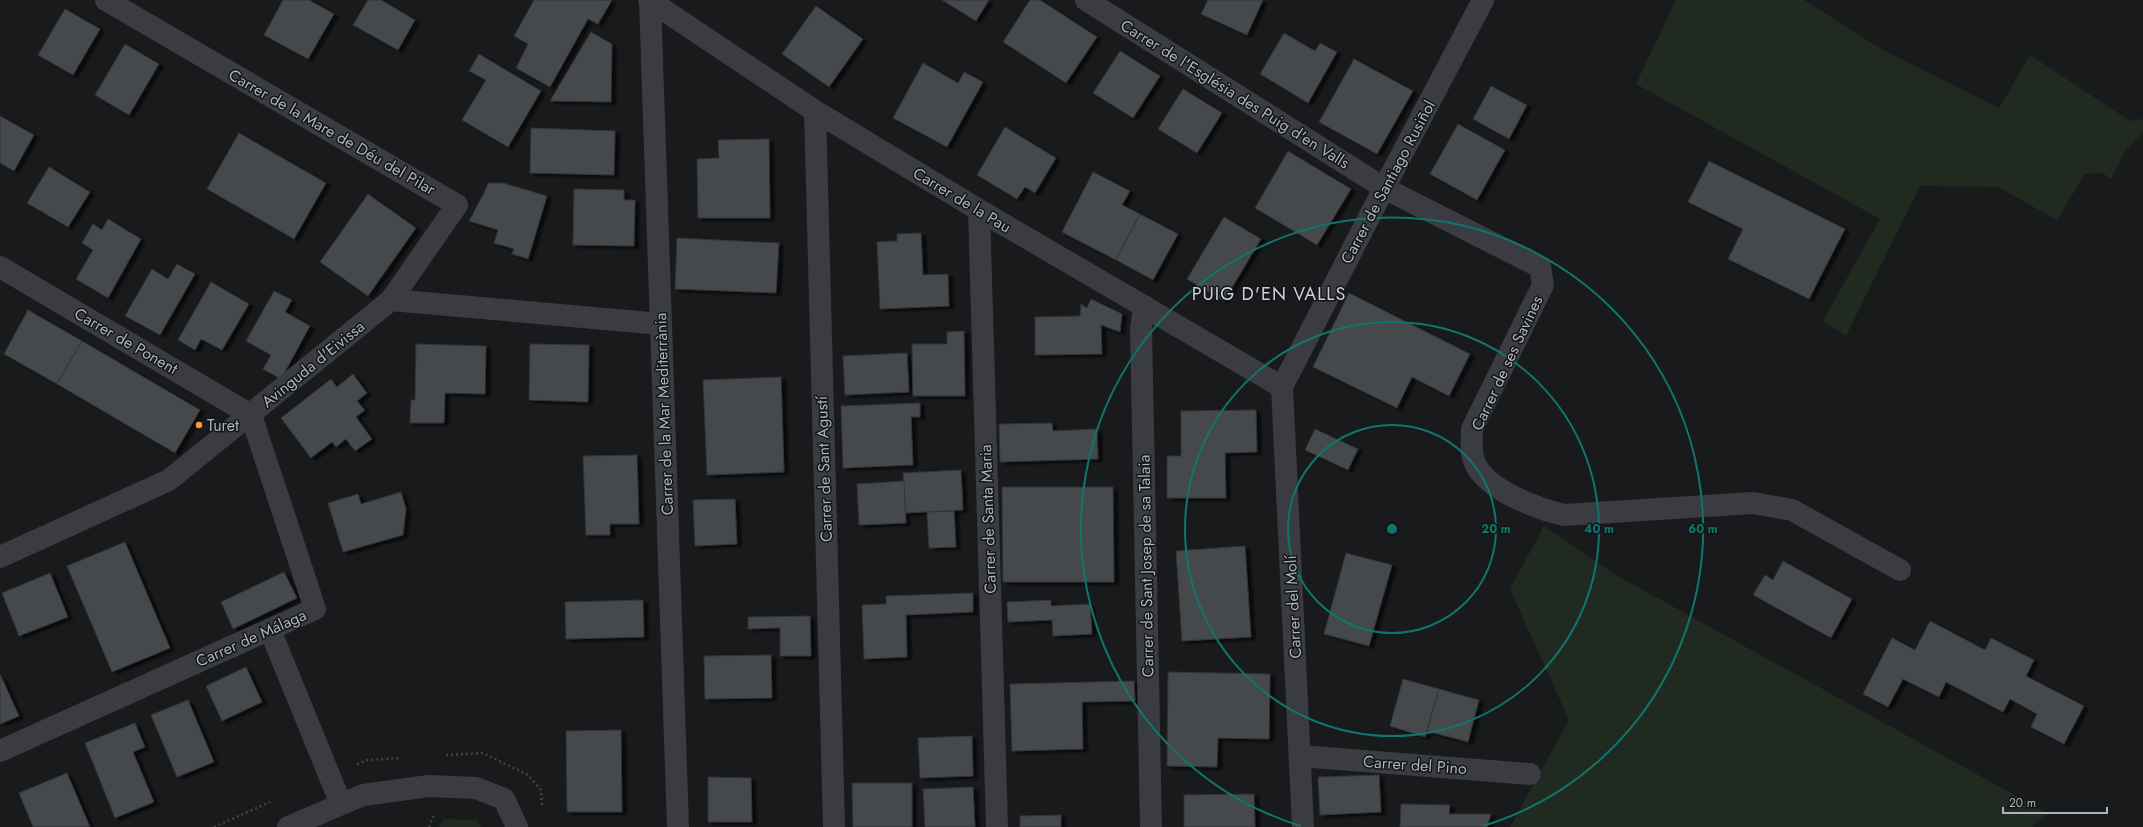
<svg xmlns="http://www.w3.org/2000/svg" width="2143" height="827" viewBox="0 0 2143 827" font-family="Jost,sans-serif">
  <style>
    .green { fill: #212a21 }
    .building { fill: #45484c; stroke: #333438; filter: url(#shadow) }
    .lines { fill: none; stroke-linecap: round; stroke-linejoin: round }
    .path { stroke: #404348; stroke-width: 2.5; stroke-dasharray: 2 3; stroke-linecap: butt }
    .minor { stroke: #3a3c41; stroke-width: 22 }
    .ring { fill: none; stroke: #0f766e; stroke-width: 2 }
    .poi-dot { fill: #f69a36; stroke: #141517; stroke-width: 1.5 }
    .labels { text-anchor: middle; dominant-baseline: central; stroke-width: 3; stroke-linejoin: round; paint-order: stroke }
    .street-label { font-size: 16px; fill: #abb3bb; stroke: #141517 }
    .poi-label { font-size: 16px; fill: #abb3bb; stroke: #141517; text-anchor: start }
    .quarter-label { font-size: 18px; letter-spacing: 1px; fill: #cdd1d7; stroke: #141517 }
    .centre { fill: #0f766e; stroke: #141517; stroke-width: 2 }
    .ring-label { font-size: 12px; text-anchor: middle; font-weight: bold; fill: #0f766e; stroke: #141517; stroke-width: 3; stroke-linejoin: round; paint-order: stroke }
  </style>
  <defs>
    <filter id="shadow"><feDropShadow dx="4.5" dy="2.5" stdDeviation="1" flood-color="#0009"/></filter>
  </defs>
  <rect width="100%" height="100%" fill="#191a1c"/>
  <!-- green -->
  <g class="green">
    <path d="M1676 0H1804L1883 50 1999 108 2030 55 2130 121 2143 119V132L2126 150 2111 179 2103 173 2085 174 2057 220 1998 187 1920 186 1846 336 1823 321 1880 219 1636 84Z"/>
    <path d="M1544 526 1614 574 2047 813 2032 827H1510L1569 720 1510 589Z"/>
    <path d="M444 819 477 820 481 827H439Z"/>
  </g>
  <!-- building -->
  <g class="building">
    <path d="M283 0H309L334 14 308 59 264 35Z"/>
    <path d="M368 0H381L415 20 398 50 353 25Z"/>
    <path d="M534 0H612L598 24 588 19 550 87 516 68 528 44 514 36Z"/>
    <path d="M942 0H989L976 21Z"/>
    <path d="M1030 0H1040L1097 37 1066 83 1003 42Z"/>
    <path d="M1208 0H1263L1247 35 1201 14Z"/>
    <path d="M816 6 863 39 829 87 782 54Z"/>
    <path d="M65 9 100 29 73 75 38 55Z"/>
    <path d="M591 32 612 44 611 102 550 101Z"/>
    <path d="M1284 33 1315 51 1320 43 1337 52 1308 103 1260 74Z"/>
    <path d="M125 44 159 64 129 115 95 95Z"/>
    <path d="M1120 51 1160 76 1133 118 1093 93Z"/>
    <path d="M479 54 541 91 508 147 462 120 486 80 469 71Z"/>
    <path d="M1354 59 1413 91 1377 154 1319 122Z"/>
    <path d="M923 63 958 83 964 72 983 82 947 147 893 118Z"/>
    <path d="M1491 86 1527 105 1509 139 1473 119Z"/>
    <path d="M1183 89 1222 113 1197 153 1158 129Z"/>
    <path d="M0 116 34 135 14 171 0 163Z"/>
    <path d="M1458 124 1505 150 1477 200 1430 174Z"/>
    <path d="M1005 127 1056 158 1035 193 1025 187 1017 199 977 175Z"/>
    <path d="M531 128 615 131 614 175 530 173Z"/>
    <path d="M239 133 326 183 294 239 207 189Z"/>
    <path d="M769 139 770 218H698L697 159 719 158 718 140Z"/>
    <path d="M1288 151 1351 189 1317 245 1255 208Z"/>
    <path d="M1709 161 1845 229 1809 299 1728 259 1743 229 1688 202Z"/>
    <path d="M49 167 90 192 68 227 27 203Z"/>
    <path d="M1093 172 1130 191 1122 205 1140 214 1116 260 1062 232Z"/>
    <path d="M488 183H503L547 196 528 259 512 254 514 249 494 243 498 230 469 221 485 191Z"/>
    <path d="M574 189 624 190V200H635L634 246 573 245Z"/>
    <path d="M368 194 416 228 368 296 320 262Z"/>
    <path d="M1140 214 1178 234 1153 280 1116 260Z"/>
    <path d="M1224 217 1261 239 1224 301 1187 279Z"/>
    <path d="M108 219 141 239 108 298 76 279 93 250 82 243 93 224 102 230Z"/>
    <path d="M921 233 923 275 948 274 949 306 880 309 877 242 897 241V234Z"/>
    <path d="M677 238 779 243 776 293 675 289Z"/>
    <path d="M177 264 195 274 160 335 125 316 152 269 168 279Z"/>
    <path d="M211 282 249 304 222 350 201 339 195 350 178 340Z"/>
    <path d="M274 291 292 300 285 312 310 326 281 379 263 369 271 355 246 341Z"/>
    <path d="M1349 293 1470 354 1449 396 1412 377 1397 408 1313 367Z"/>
    <path d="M1091 299 1122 314 1120 332 1101 325 1102 354 1035 355V317L1080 316 1081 304 1087 308Z"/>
    <path d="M28 310 82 341 57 384 4 354Z"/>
    <path d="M964 331 965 396H913L912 344H947V332Z"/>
    <path d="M82 341 200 410 175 453 57 384Z"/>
    <path d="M416 344 486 346 485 394 445 393 444 423H410L411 400H415Z"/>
    <path d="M530 344 589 345 588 402 529 400Z"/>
    <path d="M907 353 909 392 845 395 843 356Z"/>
    <path d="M353 374 367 393 357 401 365 410 356 417 372 439 355 451 346 439 336 447 332 442 311 458 281 418 331 379 337 387Z"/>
    <path d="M781 377 784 472 707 475 703 380Z"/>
    <path d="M920 403V417H911L913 465 843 468 841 406Z"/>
    <path d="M1256 410 1257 452 1225 453 1226 498H1167V456H1181V411Z"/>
    <path d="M1052 423 1053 431 1097 429 1098 459 1000 462 999 424Z"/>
    <path d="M1315 429 1358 449 1348 470 1305 450Z"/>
    <path d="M637 455 639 524H610V535H586L583 456Z"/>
    <path d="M961 470 963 510 905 513 903 473Z"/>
    <path d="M904 481 906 523 859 525 857 484Z"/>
    <path d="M1002 487H1113L1114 582H1003Z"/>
    <path d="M401 492 406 509 403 535 343 552 328 503 358 494 361 504Z"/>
    <path d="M735 499 737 544 695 546 693 500Z"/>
    <path d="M954 511 956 547 929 548 927 512Z"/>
    <path d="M125 542 170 648 112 672 67 566Z"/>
    <path d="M1245 546 1251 637 1182 641 1176 551Z"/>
    <path d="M1346 553 1392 565 1369 646 1324 634Z"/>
    <path d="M1783 561 1852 599 1831 638 1753 595 1765 575 1773 580Z"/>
    <path d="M284 572 297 598 233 629 221 602Z"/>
    <path d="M50 573 68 617 19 636 2 593Z"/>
    <path d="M973 593V612L906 615 907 657 864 659 862 605 886 604V596Z"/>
    <path d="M643 600 644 637 566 639 565 602Z"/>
    <path d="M1051 600V606L1090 604 1092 634 1053 636 1052 620 1008 622 1007 602Z"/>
    <path d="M810 616 811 656H780V628L748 629V617Z"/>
    <path d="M1930 621 1985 650 1991 638 2034 660 2026 676 2084 706 2064 744 2031 727 2037 714 2010 699 2003 712 1946 682 1939 697 1903 679 1888 707 1863 694 1892 638 1915 650Z"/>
    <path d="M771 655 772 698 705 699 704 656Z"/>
    <path d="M246 667 262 702 222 721 206 686Z"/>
    <path d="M1168 672 1270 674 1269 739 1218 738 1217 767 1167 766Z"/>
    <path d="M0 674 19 716 0 724Z"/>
    <path d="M1403 679 1439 689 1425 737 1390 726Z"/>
    <path d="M1134 681 1135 701 1082 702 1083 749 1012 751 1010 684Z"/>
    <path d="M1439 689 1479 700 1468 742 1427 731Z"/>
    <path d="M188 700 214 762 177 777 151 715Z"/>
    <path d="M135 723 145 747 133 752 154 802 115 818 85 743Z"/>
    <path d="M621 730 622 812H567L566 731Z"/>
    <path d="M972 736 973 776 920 778 918 738Z"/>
    <path d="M67 773 90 827H33L19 793Z"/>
    <path d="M1379 775 1381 812 1320 815 1318 777Z"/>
    <path d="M708 777 751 778 752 822H708Z"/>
    <path d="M852 783H912V827H853Z"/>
    <path d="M973 787 975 827H925L923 789Z"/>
    <path d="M1254 794 1255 827H1184V795Z"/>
    <path d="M1401 804 1450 805 1449 814H1491L1487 827H1400Z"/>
    <path d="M1061 815V827H1020V816Z"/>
  </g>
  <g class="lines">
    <!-- path -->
    <g class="path">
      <path d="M446 755 483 753 528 775 541 790 542 808"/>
      <path d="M357 764 368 760 401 758"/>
      <path d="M214 827 270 802"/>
      <path d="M429 827 434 815"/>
    </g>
    <!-- minor -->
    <g class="minor">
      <path d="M106 0 457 205 391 300"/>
      <path d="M649 0 815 111 979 210 1282 387"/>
      <path d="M1086 0 1384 188 1540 267 1543 285 1472 429C1472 440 1470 453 1475 463 1486 490 1538 509 1564 515L1753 503 1792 510 1900 570"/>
      <path d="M650 1 678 827"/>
      <path d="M815 111 834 827"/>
      <path d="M979 210 997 827"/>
      <path d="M0 267 251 415"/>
      <path d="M1144 306 1141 329 1151 827"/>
      <path d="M0 557 169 480 391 300 661 324"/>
      <path d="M270 630 341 804"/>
      <path d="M0 751 315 609 251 415"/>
      <path d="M1300 756 1530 774"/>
      <path d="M288 827 363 795 429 786 476 788 504 799 517 827"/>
      <path d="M1303 827 1282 387 1384 188 1483 0"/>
    </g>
  </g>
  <!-- distance rings -->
  <g class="ring">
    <circle cx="1392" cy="529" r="104"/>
    <circle cx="1392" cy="529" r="207"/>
    <path d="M1301 826A311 311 0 1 1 1483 826"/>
  </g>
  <!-- markers -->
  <circle class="poi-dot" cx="199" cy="425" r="4"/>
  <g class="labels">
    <!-- street labels -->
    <g class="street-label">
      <text transform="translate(1235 94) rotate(32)">Carrer de l'Església des Puig d'en Valls</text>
      <text transform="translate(332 132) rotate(30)">Carrer de la Mare de Déu del Pilar</text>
      <text transform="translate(1388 182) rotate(-62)">Carrer de Santiago Rusiñol</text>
      <text transform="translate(962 200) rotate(31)">Carrer de la Pau</text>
      <text transform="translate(126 341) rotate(30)">Carrer de Ponent</text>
      <text transform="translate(1507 363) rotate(-65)">Carrer de ses Savines</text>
      <text transform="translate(313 364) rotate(-39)">Avinguda d'Eivissa</text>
      <text transform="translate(664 414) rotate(-92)">Carrer de la Mar Mediterrània</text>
      <text transform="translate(824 469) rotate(-92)">Carrer de Sant Agustí</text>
      <text transform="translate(988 519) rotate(-92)">Carrer de Santa Maria</text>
      <text transform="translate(1146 566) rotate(-91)">Carrer de Sant Josep de sa Talaia</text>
      <text transform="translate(1293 607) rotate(-93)">Carrer del Molí</text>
      <text transform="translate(251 638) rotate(-24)">Carrer de Málaga</text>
      <text transform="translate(1415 765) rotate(4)">Carrer del Pino</text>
    </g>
    <!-- poi labels -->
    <g class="poi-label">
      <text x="207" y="425">Turet</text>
    </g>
    <!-- quarter labels -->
    <g class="quarter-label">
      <text x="1269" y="294">PUIG D'EN VALLS</text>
    </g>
  </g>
  <circle cx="1392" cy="529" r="6" class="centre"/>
  <g class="ring-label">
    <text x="1496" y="533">20 m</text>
    <text x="1599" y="533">40 m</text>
    <text x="1703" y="533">60 m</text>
  </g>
  <!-- scale -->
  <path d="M2003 807v6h104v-6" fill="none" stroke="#abb3bb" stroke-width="2"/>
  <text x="2009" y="807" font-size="12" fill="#abb3bb" stroke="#141517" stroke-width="3" paint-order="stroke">20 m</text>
</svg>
